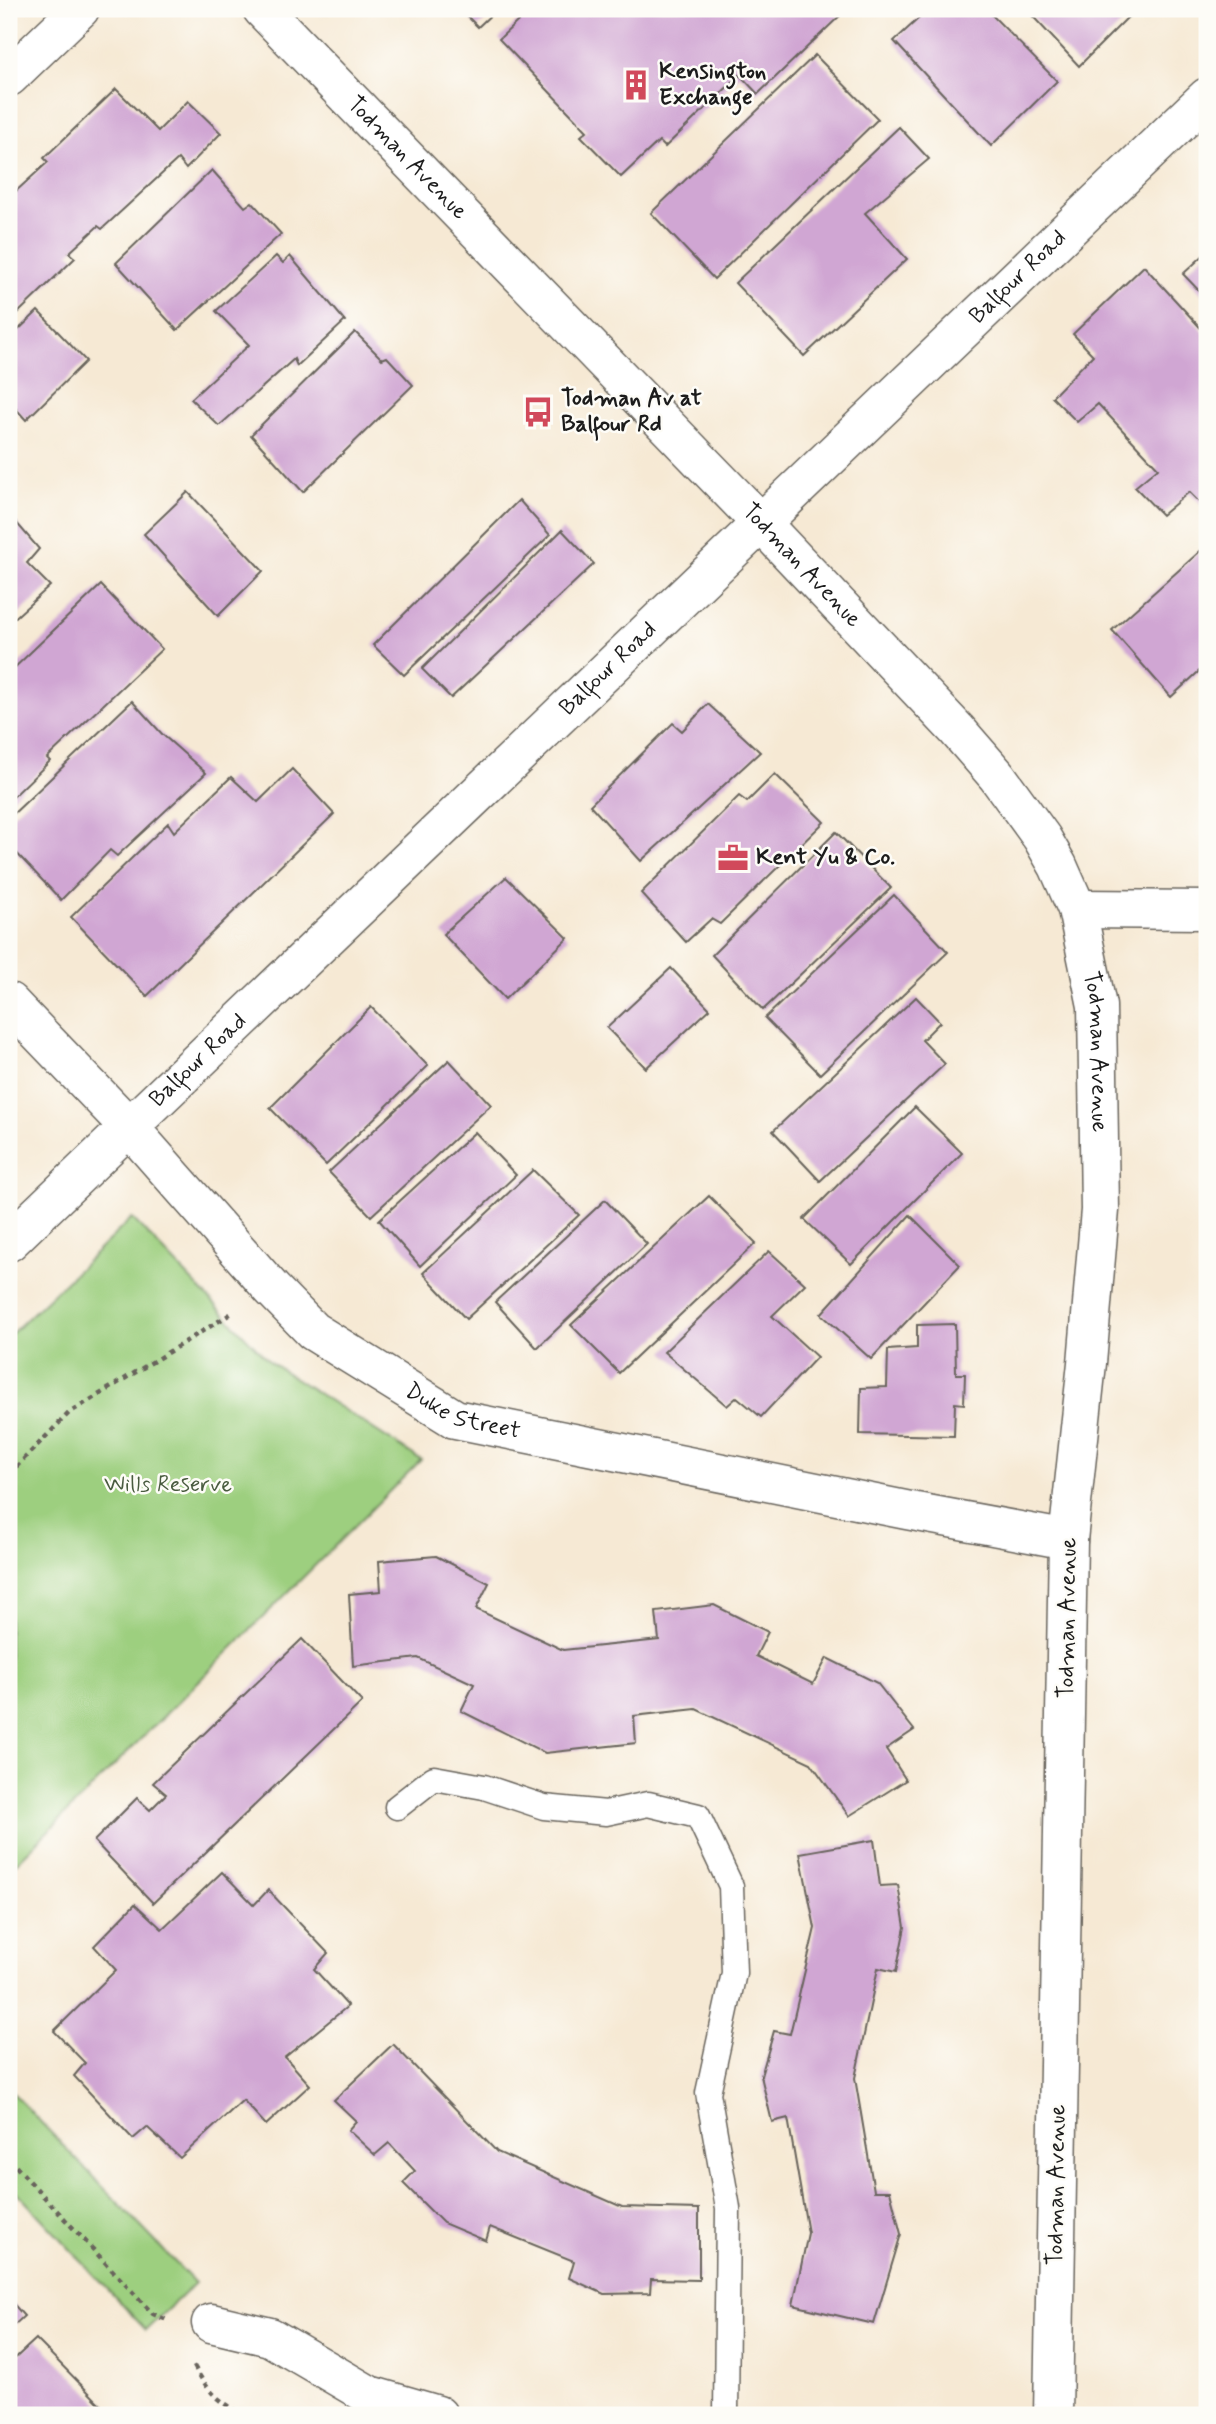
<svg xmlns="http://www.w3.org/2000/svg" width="1216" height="2424" viewBox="0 0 1216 2424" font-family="Mynerve,sans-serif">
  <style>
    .green { fill: #9dcf7f; stroke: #5c764e; stroke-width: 2 }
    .building { fill: #d0a6d3 }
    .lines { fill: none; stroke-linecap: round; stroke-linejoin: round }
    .lane-casing { stroke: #68645c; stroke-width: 27 }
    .street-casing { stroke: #68645c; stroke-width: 41 }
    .secondary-casing { stroke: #68645c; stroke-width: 41 }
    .path { stroke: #68645c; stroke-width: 4.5; stroke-dasharray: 5 5; stroke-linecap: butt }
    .lane { stroke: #fff; stroke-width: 24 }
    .street { stroke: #fff; stroke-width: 38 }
    .secondary { stroke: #fff; stroke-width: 38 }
    .labels { text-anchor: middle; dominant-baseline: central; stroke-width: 5; stroke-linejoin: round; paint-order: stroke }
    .poi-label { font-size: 23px; font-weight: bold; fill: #1c1c1c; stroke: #fdfcf7; text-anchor: start }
    .street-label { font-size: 23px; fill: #1c1c1c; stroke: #fdfcf7 }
    .park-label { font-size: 23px; fill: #495b3f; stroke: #fdfcf7 }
  </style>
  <rect width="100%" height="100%" fill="#fdfcf7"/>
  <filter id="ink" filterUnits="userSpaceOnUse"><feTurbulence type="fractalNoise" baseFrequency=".0143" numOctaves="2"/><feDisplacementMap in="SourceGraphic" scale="14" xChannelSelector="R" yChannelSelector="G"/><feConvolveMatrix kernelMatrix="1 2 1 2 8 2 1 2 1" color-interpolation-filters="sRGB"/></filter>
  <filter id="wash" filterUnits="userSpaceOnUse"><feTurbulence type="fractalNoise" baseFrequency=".00686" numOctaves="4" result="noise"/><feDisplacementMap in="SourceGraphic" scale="28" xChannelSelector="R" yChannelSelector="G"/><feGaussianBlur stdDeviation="1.57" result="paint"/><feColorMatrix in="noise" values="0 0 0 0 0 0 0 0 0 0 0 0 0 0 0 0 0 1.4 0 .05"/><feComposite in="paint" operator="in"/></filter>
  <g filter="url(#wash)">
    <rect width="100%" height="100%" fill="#f6e9d4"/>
    <!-- green -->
    <g class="green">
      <path d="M132 1218 270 1362 421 1460 9 1870V1336Z"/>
      <path d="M9 2089 195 2283 146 2330 9 2184Z"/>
    </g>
    <g id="blocks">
      <!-- building -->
      <g class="building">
        <path d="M460 9H497L478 27Z"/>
        <path d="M531 9H847L758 94 740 75 665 147 659 141 621 177 581 136 587 131 499 39Z"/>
        <path d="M929 9H986L1057 81 991 146 894 41Z"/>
        <path d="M1026 9H1136L1079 66Z"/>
        <path d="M815 55 878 119 714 279 651 213Z"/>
        <path d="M116 89 158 131 188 101 221 133 186 169 178 159 102 229 98 226 69 253 75 258 17 314 9 305V279L14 274 9 268V190L14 193 48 162 44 158Z"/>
        <path d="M899 127 929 159 865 213 907 259 804 356 735 283Z"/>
        <path d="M212 170 245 207 252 202 281 234 177 330 116 263Z"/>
        <path d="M1207 252V299L1183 274Z"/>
        <path d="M276 256 283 263 290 256 345 321 297 366 294 359 219 426 191 399 249 345 216 311Z"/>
        <path d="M1144 266 1207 335V510L1189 492 1162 515 1135 487 1158 468 1098 404 1077 422 1052 397 1093 355 1073 334Z"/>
        <path d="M38 311 86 361 26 420 9 401V339Z"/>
        <path d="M355 332 382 359 387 357 413 385 303 492 251 435Z"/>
        <path d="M188 492 263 571 218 616 144 534Z"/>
        <path d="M519 500 550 535 404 675 373 645Z"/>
        <path d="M9 514 39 549 27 563 50 586 9 623Z"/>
        <path d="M562 530 594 564 451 698 422 669Z"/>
        <path d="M1207 545V664L1171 697 1112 630Z"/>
        <path d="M101 585 162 649 47 758 50 761 9 801V673Z"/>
        <path d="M132 701 163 735 206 773 117 856 110 850 61 900 9 845V818Z"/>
        <path d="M708 704 760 752 641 861 590 805 673 723 682 731Z"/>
        <path d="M292 769 334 814 147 996 71 917 168 823 174 832 231 777 258 802Z"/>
        <path d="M775 774 824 822 720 924 711 919 686 942 641 893 739 796 747 802Z"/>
        <path d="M836 832 891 888 763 1010 712 955Z"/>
        <path d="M506 877 568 938 505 999 443 934Z"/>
        <path d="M894 895 948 952 820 1074 765 1018Z"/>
        <path d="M671 968 710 1009 646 1068 607 1028Z"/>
        <path d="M916 997 940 1022 922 1040 945 1064 820 1181 773 1131Z"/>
        <path d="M371 1007 428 1066 326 1165 270 1108Z"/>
        <path d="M449 1060 491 1105 371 1216 329 1172Z"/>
        <path d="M915 1107 962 1153 851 1264 804 1219Z"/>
        <path d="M475 1132 516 1175 420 1266 379 1220Z"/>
        <path d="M533 1170 579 1215 466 1319 423 1273Z"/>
        <path d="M709 1196 756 1243 619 1373 571 1325Z"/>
        <path d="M605 1200 647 1244 537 1348 495 1302Z"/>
        <path d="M910 1215 960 1265 871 1359 821 1314Z"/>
        <path d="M769 1251 805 1284 772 1316 817 1357 761 1417 737 1397 727 1406 664 1352Z"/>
        <path d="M955 1324 956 1374H965L964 1404 955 1403 954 1436 860 1434 861 1388 887 1387 888 1350 917 1348V1325Z"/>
        <path d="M436 1556 489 1583 476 1609 563 1650 659 1640 656 1612 714 1605 768 1632 756 1656 813 1684 827 1658 877 1683 914 1730 886 1749 906 1780 849 1816 811 1763 696 1709 634 1716 636 1743 545 1753 461 1711 474 1684 418 1658 353 1666 349 1594 381 1591 379 1561Z"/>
        <path d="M302 1639 362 1702 153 1903 94 1841 137 1798 150 1810 166 1794 153 1783Z"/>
        <path d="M874 1840 880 1886 898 1885 905 1927 896 1972 878 1968 855 2078 874 2191H890L901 2234 874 2324 793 2305 808 2233 788 2118 772 2122 761 2076 774 2031 790 2034 815 1928 800 1853Z"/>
        <path d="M222 1872 254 1905 268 1890 328 1953 314 1969 348 2006 285 2057 310 2085 266 2125 243 2100 180 2158 147 2127 133 2139 74 2076 85 2063 54 2031 116 1970 94 1946 135 1904 162 1929Z"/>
        <path d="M393 2044 497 2152 622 2207 699 2209V2280L651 2279 650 2293 604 2294 569 2278 574 2261 490 2227 486 2241 443 2223 403 2183 415 2171 389 2143 375 2155 348 2130 356 2121 334 2100Z"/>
        <path d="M9 2299 24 2316 9 2330Z"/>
        <path d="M36 2339 111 2415H9V2364Z"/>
      </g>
    </g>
  </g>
  <g filter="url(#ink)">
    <use href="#blocks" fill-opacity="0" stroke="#68645c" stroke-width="2"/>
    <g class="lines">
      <!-- lane casing -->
      <g class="lane-casing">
        <path id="lane" d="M397 1807 434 1778 484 1787 544 1807 606 1813 648 1804 698 1816 731 1886 734 1973 708 2093 728 2208 726 2415"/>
      </g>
      <!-- street casing -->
      <g class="street-casing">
        <g id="street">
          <path d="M9 77 80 9"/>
          <path id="s1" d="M129 1127 1207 97"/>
          <path d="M211 2323 270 2337 369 2395 438 2415"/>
        </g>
      </g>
      <!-- secondary casing -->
      <g class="secondary-casing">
        <g id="secondary">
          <path id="s2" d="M262 9 761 523 957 730 997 776 1042 838 1058 866 1077 909 1097 1006 1100 1210 1087 1363 1068 1540 1053 2415"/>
          <path d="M1077 909 1207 910"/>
          <path id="s3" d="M9 1002 129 1127 272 1289 313 1331 455 1419 906 1510 1068 1540"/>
          <path d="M9 1242 129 1127"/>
        </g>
      </g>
      <!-- path -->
      <g class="path">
        <path d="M9 1474 69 1413 232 1313"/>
        <path d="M9 2159 153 2314 167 2320"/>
        <path d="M194 2366C209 2393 217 2400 244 2415"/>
      </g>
      <!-- lane -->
      <use href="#lane" class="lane"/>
      <!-- street -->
      <use href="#street" class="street"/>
      <!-- secondary -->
      <use href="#secondary" class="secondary"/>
    </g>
  </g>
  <!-- icons -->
  <defs>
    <g id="building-bare" transform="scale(2.415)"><path d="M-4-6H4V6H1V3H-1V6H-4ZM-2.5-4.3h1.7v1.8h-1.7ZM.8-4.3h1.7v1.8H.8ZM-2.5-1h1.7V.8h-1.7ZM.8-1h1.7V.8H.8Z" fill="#d1495b" stroke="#fdfcf7" stroke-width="2.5" paint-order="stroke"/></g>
    <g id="bus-bare" transform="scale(2.415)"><path d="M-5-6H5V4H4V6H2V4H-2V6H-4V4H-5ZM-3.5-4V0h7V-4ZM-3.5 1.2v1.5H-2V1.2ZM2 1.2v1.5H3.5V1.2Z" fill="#d1495b" stroke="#fdfcf7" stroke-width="2.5" paint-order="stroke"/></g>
    <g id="office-bare" transform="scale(2.415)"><path d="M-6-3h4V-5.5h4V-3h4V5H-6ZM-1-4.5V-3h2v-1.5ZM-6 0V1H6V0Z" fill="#d1495b" stroke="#fdfcf7" stroke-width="2.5" paint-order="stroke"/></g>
  </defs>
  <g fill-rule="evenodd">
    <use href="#building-bare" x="636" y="85"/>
    <use href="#bus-bare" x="538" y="412"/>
    <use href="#office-bare" x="733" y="858"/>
  </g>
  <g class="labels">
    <!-- poi labels -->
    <g class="poi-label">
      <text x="659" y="72">Kensington<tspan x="659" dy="26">Exchange</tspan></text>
      <text x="561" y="399">Todman Av at<tspan x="561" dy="26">Balfour Rd</tspan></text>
      <text x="756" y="858">Kent Yu &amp; Co.</text>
    </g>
    <!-- street labels -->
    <g class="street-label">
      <text stroke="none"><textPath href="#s2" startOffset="208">Todman Avenue</textPath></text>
      <text stroke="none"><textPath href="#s1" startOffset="1230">Balfour Road</textPath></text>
      <text stroke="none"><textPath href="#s2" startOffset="775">Todman Avenue</textPath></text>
      <text stroke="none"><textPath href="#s1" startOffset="663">Balfour Road</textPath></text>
      <text stroke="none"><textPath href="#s2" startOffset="1363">Todman Avenue</textPath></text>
      <text stroke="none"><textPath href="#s1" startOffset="96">Balfour Road</textPath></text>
      <text stroke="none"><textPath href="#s3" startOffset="620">Duke Street</textPath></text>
      <text transform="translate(1068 1618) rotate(-89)">Todman Avenue</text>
      <text transform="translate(1057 2185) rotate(-89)">Todman Avenue</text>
    </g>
    <!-- park labels -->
    <g class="park-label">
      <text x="168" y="1485">Wills Reserve</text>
    </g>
  </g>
  <!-- margin -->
  <rect width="1216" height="2424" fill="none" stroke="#fdfcf7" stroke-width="35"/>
</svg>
